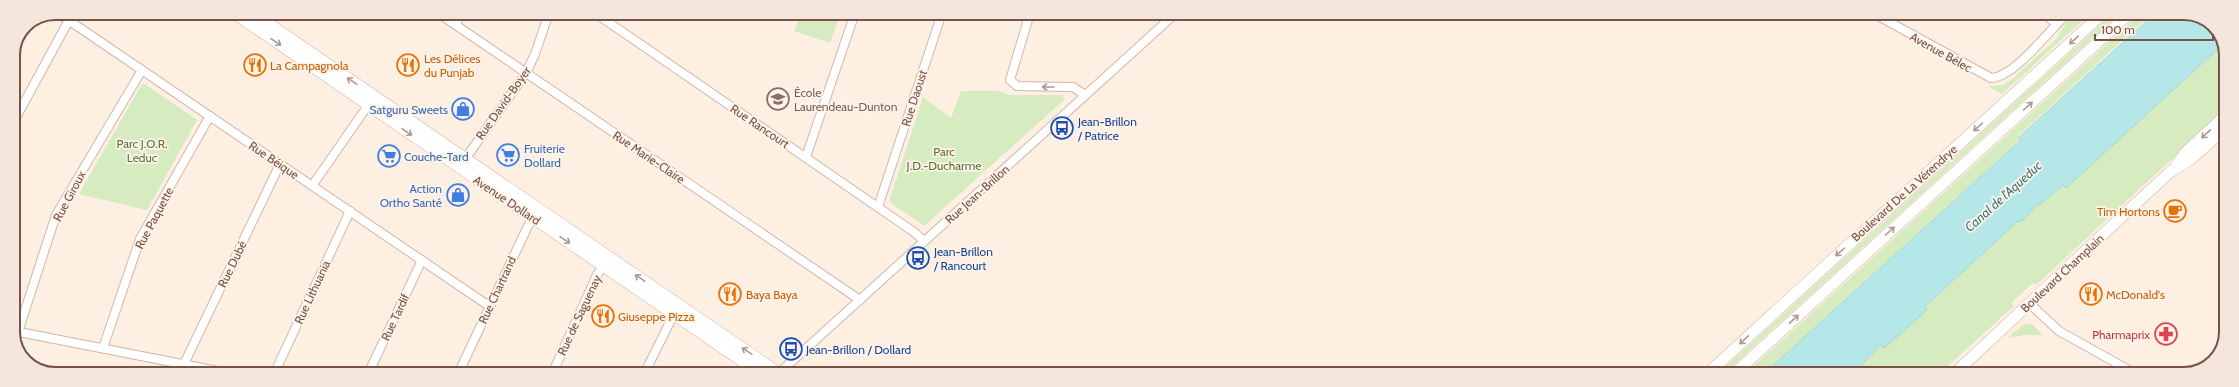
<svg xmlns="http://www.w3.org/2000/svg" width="2239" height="387" viewBox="0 0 2239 387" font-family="Cabin,sans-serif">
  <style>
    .green { fill: #d7ebc0 }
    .water { fill: #b6e7e8; stroke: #9bd8da }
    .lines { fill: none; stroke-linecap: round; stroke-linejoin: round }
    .street-casing { stroke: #d1b7ab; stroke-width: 10 }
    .secondary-casing { stroke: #d4b6a8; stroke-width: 12 }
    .street { stroke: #fff; stroke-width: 8 }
    .secondary { stroke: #fff; stroke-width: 11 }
    .oneway { stroke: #ad9791 }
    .labels { text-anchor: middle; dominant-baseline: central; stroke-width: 3.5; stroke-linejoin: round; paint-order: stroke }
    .street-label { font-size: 12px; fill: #765247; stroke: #fff3e9 }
    .food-label { font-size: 12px; fill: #c56008; stroke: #fff3e9; text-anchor: start }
    .education-label { font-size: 12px; fill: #785e54; stroke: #fff3e9; text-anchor: start }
    .shop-label { font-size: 12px; fill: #366cbe; stroke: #fff3e9; text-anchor: end }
    .transit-label { font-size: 12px; fill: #164399; stroke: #fff3e9; text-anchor: start }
    .park-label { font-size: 12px; fill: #55773c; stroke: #fff3e9 }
    .health-label { font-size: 12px; fill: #be3a42; stroke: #fff3e9; text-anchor: end }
    .water-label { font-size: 13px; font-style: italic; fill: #3a7a7c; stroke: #fff3e9 }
    .rim { fill: none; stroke: #765247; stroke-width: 2 }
  </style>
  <rect width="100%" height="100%" fill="#fdefe2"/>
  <!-- green -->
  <g class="green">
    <path d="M801 13H841L830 43 794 31Z"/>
    <path d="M2076 13H2091L2002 94 1988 86 2003 85 2011 80 2057 38 2066 23Z"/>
    <path d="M2113 13H2120L1724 374H1717Z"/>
    <path d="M2141 13H2152L2018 136 2021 139 1764 374H1745Z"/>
    <path d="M2223 44 2226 49V109L2036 285 2033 283 2011 303 2014 306 1939 374H1852L1882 345 1883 348 1926 310 1924 307 2037 204 2039 205 2063 185 2066 187Z"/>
    <path d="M142 84H145L197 120 147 210 79 194Z"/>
    <path d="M961 91H1000L1008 95H1062L1065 99 924 226 891 203 890 199 923 97 951 118Z"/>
    <path d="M2026 323 2033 325 2043 335H2025L2007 338Z"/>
  </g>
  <!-- water -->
  <path class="water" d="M2155 13H2190L2214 25 2223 44 2066 188 2063 185 2039 205 2037 204 2022 221 2017 222 1924 307 1927 310 1884 348 1881 345 1852 374H1764L2021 140 2019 137Z"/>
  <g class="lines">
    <!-- street casing -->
    <g class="street-casing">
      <g id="street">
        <path d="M58 13 489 306"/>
        <path d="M438 13 860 300"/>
        <path d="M595 13 914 232 924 241"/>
        <path d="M1030 13 1010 80 1017 86 1073 87 1085 95"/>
        <path d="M1873 13 1991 78C2015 77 2050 29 2068 13"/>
        <path d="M2042 13 2057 24"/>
        <path d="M456 25 460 13"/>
        <path d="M13 123 69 20"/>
        <path d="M806 157 855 13"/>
        <path d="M463 162 526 73 535 54 549 13"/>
        <path d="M312 186 371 101"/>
        <path d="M878 207 942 13"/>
        <path d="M2029 303 2059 331 2136 374"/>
        <path d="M14 331 233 374"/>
        <path d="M18 332 56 215 142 70"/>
        <path d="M103 348 140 239 210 116"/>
        <path d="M184 364 280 164"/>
        <path d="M274 374 350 211"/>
        <path d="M368 374 422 260"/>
        <path d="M458 374 527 228 535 214"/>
        <path d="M552 374 597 275 606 261"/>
        <path d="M644 374 676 310"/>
        <path d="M778 374 1176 13"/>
      </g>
    </g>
    <!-- secondary casing -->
    <g class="secondary-casing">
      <g id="secondary">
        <path d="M234 13 761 374"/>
        <path d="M253 13 780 374"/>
        <path d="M2176 166 2186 152 2226 115"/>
        <path d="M1707 374 2103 13"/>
        <path d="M1734 374 2130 13"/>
        <path d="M1954 374 2130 209 2170 172 2191 159 2226 128"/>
      </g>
    </g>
    <!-- street -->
    <use href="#street" class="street"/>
    <!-- secondary -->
    <use href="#secondary" class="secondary"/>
  </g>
  <!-- one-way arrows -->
  <defs><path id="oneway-shaft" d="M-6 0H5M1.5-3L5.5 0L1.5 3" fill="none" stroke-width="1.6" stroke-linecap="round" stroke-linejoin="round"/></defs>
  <g class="oneway">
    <use href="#oneway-shaft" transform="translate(2074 40) rotate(138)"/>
    <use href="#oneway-shaft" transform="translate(276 42) rotate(34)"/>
    <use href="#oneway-shaft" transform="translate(352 81) rotate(-146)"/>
    <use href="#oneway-shaft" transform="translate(1048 87) rotate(-180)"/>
    <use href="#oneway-shaft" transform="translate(2028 106) rotate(-42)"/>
    <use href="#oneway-shaft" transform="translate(1978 127) rotate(138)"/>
    <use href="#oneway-shaft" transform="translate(407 132) rotate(34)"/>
    <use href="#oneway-shaft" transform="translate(2206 134) rotate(137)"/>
    <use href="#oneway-shaft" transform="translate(1890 231) rotate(-42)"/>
    <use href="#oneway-shaft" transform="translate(565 240) rotate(34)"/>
    <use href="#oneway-shaft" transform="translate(1840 252) rotate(138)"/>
    <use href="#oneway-shaft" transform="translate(640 278) rotate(-146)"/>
    <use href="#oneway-shaft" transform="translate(1794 319) rotate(-43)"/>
    <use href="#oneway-shaft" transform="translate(1744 340) rotate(137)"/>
    <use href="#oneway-shaft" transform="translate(747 351) rotate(-146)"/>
  </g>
  <!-- icons -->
  <defs>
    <g id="restaurant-ring" transform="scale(1.15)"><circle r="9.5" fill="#fff3e9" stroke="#e8710a" stroke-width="1.5"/><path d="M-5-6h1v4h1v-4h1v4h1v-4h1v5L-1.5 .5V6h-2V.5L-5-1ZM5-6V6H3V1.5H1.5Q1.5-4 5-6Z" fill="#e8710a"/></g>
    <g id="school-ring" transform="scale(1.15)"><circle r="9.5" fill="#fff3e9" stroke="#8d6e63" stroke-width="1.5"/><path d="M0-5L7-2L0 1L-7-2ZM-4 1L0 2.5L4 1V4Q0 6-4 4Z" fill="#8d6e63"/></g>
    <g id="shop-ring" transform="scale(1.15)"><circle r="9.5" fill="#fff3e9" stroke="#3f7fe0" stroke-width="1.5"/><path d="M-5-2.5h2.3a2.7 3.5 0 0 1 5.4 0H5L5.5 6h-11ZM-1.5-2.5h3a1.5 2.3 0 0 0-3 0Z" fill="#3f7fe0"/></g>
    <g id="bus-ring" transform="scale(1.15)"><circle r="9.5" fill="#fff3e9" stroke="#1a4fb4" stroke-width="1.5"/><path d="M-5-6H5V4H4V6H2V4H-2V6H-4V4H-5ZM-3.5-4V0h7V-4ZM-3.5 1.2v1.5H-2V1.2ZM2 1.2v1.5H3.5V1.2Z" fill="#1a4fb4"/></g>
    <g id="supermarket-ring" transform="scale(1.15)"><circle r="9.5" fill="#fff3e9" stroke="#3f7fe0" stroke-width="1.5"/><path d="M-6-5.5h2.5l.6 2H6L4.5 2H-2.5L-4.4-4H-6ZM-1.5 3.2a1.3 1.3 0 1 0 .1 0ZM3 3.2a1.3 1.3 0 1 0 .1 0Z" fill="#3f7fe0"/></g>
    <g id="cafe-ring" transform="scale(1.15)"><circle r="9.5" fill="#fff3e9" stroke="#e8710a" stroke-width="1.5"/><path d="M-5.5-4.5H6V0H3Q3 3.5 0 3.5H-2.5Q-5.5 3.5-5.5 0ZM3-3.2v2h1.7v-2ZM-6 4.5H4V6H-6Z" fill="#e8710a"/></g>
    <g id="pharmacy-ring" transform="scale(1.15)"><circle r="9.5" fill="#fff3e9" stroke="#e0444e" stroke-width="1.5"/><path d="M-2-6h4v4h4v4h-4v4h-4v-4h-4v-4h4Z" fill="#e0444e"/></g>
  </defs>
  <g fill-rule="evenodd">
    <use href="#restaurant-ring" x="255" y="65"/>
    <use href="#restaurant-ring" x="408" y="65"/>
    <use href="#school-ring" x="778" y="99"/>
    <use href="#shop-ring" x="463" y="109"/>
    <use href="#bus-ring" x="1062" y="128"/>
    <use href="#supermarket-ring" x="508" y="155"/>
    <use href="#supermarket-ring" x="389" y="156"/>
    <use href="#shop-ring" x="458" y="195"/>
    <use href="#cafe-ring" x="2175" y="211"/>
    <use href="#bus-ring" x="918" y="258"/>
    <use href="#restaurant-ring" x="730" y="294"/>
    <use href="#restaurant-ring" x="2091" y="294"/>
    <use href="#restaurant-ring" x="603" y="316"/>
    <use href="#pharmacy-ring" x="2166" y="334"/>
    <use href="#bus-ring" x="791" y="349"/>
  </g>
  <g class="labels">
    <!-- street labels -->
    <g class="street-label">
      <text transform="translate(1941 52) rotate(29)">Avenue Bélec</text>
      <text transform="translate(914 98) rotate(-72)">Rue Daoust</text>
      <text transform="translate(503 103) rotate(-55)">Rue David-Boyer</text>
      <text transform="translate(760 126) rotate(34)">Rue Rancourt</text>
      <text transform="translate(649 157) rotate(34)">Rue Marie-Claire</text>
      <text transform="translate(274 160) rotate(34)">Rue Béique</text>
      <text transform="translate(1904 193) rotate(-42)">Boulevard De La Vérendrye</text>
      <text transform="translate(977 194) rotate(-42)">Rue Jean-Brillon</text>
      <text transform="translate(69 196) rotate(-62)">Rue Giroux</text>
      <text transform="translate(507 200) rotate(34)">Avenue Dollard</text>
      <text transform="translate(154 218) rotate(-62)">Rue Paquette</text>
      <text transform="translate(232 264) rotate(-64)">Rue Dubé</text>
      <text transform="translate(2062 273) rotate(-43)">Boulevard Champlain</text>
      <text transform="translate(497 290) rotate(-65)">Rue Chartrand</text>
      <text transform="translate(312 292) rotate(-65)">Rue Lithuania</text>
      <text transform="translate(579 315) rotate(-65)">Rue de Saguenay</text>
      <text transform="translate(395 317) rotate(-65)">Rue Tardif</text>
    </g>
    <!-- food labels -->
    <g class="food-label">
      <text x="424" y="58">Les Délices<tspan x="424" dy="14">du Punjab</tspan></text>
      <text x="270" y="65">La Campagnola</text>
      <text x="2160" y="211" text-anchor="end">Tim Hortons</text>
      <text x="746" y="294">Baya Baya</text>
      <text x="2106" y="294">McDonald's</text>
      <text x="618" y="316">Giuseppe Pizza</text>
    </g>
    <!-- education labels -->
    <g class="education-label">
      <text x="794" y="92">École<tspan x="794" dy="14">Laurendeau-Dunton</tspan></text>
    </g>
    <!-- shop labels -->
    <g class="shop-label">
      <text x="448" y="109">Satguru Sweets</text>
      <text x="524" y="148" text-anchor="start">Fruiterie<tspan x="524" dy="14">Dollard</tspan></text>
      <text x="404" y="156" text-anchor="start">Couche-Tard</text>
      <text x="442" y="188">Action<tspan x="442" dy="14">Ortho Santé</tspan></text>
    </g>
    <!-- transit labels -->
    <g class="transit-label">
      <text x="1078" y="121">Jean-Brillon<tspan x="1078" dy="14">/ Patrice</tspan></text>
      <text x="934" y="251">Jean-Brillon<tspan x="934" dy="14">/ Rancourt</tspan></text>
      <text x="806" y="349">Jean-Brillon / Dollard</text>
    </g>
    <!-- park labels -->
    <g class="park-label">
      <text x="142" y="143">Parc J.O.R.<tspan x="142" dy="14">Leduc</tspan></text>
      <text x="944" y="151">Parc<tspan x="944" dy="14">J.D.-Ducharme</tspan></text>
    </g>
    <!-- health labels -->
    <g class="health-label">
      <text x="2150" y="334">Pharmaprix</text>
    </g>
    <!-- water labels -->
    <g class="water-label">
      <text transform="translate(2003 196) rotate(-42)">Canal de l'Aqueduc</text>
    </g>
  </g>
  <!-- crop -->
  <path d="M0 0H2239V387H0ZM55 20H2184A35 35 0 0 1 2219 55V332A35 35 0 0 1 2184 367H55A35 35 0 0 1 20 332V55A35 35 0 0 1 55 20Z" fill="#f4e6dc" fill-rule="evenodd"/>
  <path class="rim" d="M55 20H2184A35 35 0 0 1 2219 55V332A35 35 0 0 1 2184 367H55A35 35 0 0 1 20 332V55A35 35 0 0 1 55 20Z"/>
  <!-- scale -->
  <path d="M2095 34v6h118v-6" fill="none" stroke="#765247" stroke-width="2"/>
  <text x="2101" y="34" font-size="12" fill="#765247" stroke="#fff3e9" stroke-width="3" paint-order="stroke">100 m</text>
</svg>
